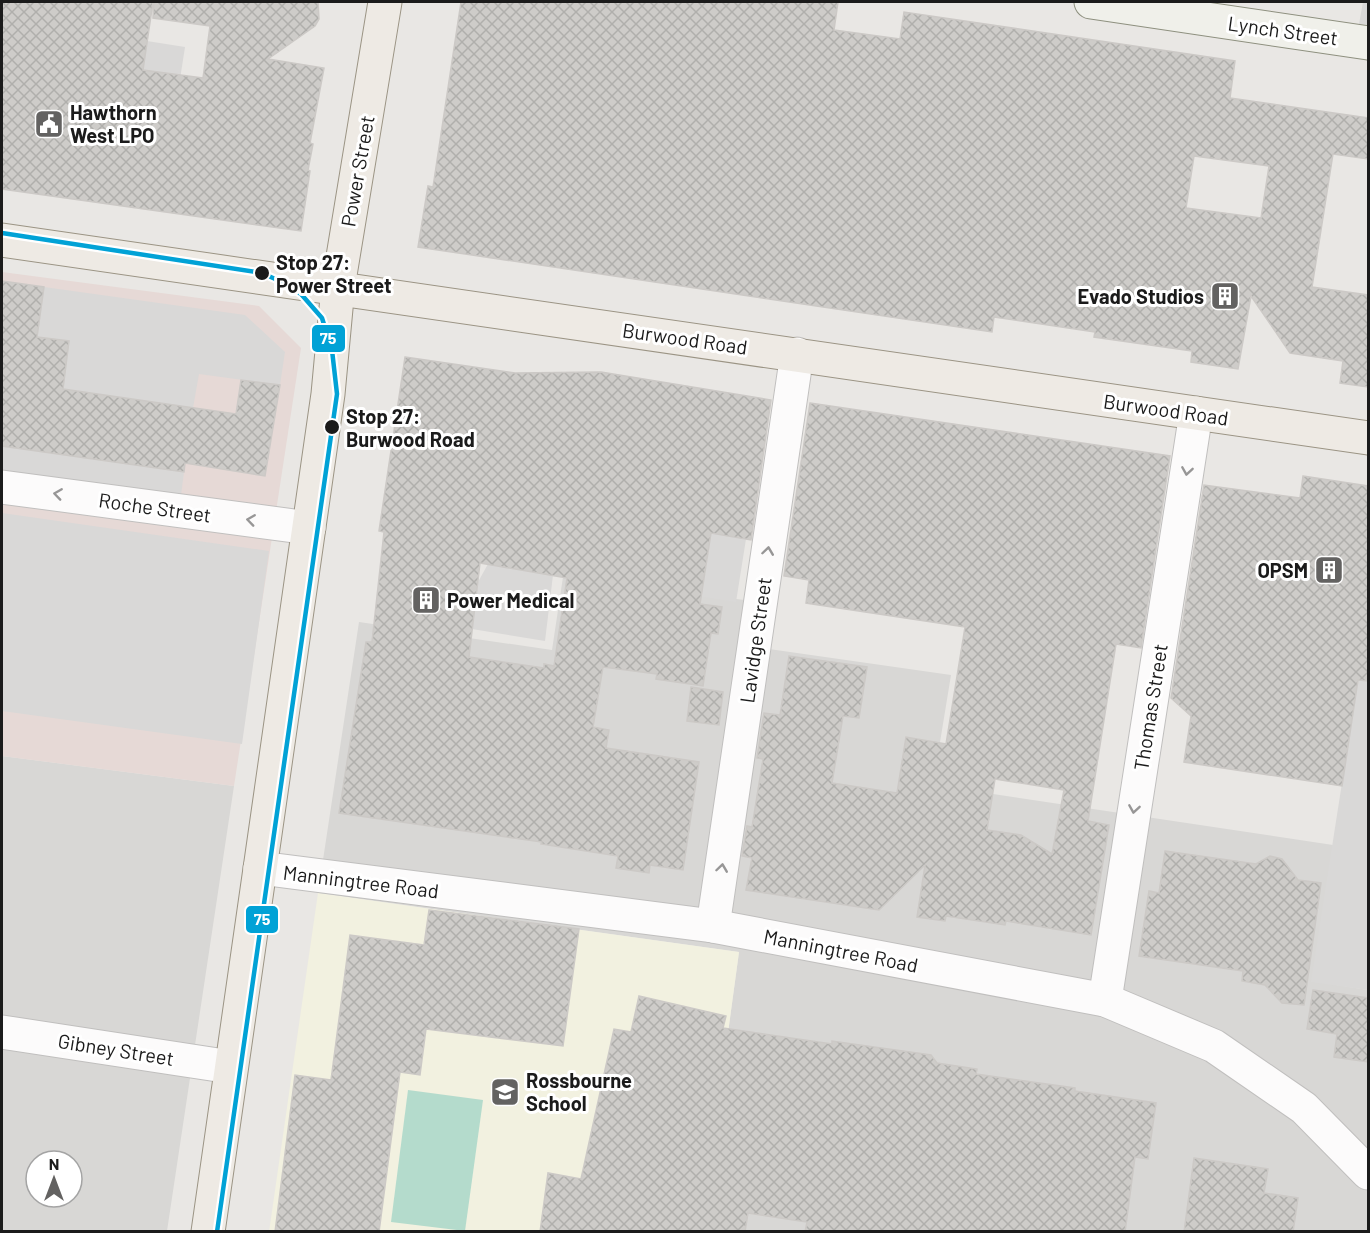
<svg xmlns="http://www.w3.org/2000/svg" width="1370" height="1233" viewBox="0 0 1370 1233" font-family="Barlow,sans-serif">
  <style>
    .residential { fill: #d8d7d5; fill-rule: evenodd }
    .commercial { fill: #e6d9d6 }
    .education { fill: #f2f1e0 }
    .pitch { fill: #b4dbcc }
    .parking { fill: #d9d8d7 }
    .building { fill: url(#building-cross-hatch); stroke: #ccc9c6; stroke-width: 1.5; fill-rule: evenodd }
    .lines { fill: none; stroke-linecap: round; stroke-linejoin: round }
    .street-casing { stroke: #c0bfbe; stroke-width: 35 }
    .secondary-casing { stroke: #8e907f; stroke-width: 35 }
    .primary-casing { stroke: #9b9484; stroke-width: 35 }
    .street { stroke: #fcfbfb; stroke-width: 33 }
    .secondary { stroke: #f0f0ea; stroke-width: 33 }
    .primary { stroke: #eeeae4; stroke-width: 33 }
    .tram-1-casing { stroke: #fff; stroke-width: 9 }
    .tram-1 { stroke: #01a2d6; stroke-width: 4.5 }
    .oneway { stroke: #979696 }
    .stop-dot { fill: #1b1b1b; stroke: #fff; stroke-width: 2 }
    .labels { text-anchor: middle; dominant-baseline: central; stroke-width: 6; stroke-linejoin: round; paint-order: stroke }
    .street-label { font-size: 20px; fill: #1b1b1b; stroke: #fff }
    .poi-label { font-size: 20px; font-weight: bold; fill: #1b1b1b; stroke: #fff; text-anchor: start }
    .stop-label { font-size: 20px; font-weight: bold; fill: #1b1b1b; stroke: #fff; text-anchor: start }
    .line-badge { stroke: #fff; stroke-width: 2 }
    .badge-label { font-size: 16px; text-anchor: middle; font-weight: bold; fill: #fff }
  </style>
  <defs>
    <pattern id="building-cross-hatch" width="8" height="8" patternUnits="userSpaceOnUse" patternTransform="scale(1.5)"><rect width="8" height="8" fill="#ceccc9"/><path d="M0 0l8 8M0 8l8-8" fill="none" stroke="#b0afac"/></pattern>
  </defs>
  <rect width="100%" height="100%" fill="#e9e7e4"/>
  <!-- residential -->
  <g class="residential">
    <path d="M563 577 775 604 769 649 951 675 933 785 1333 845 1312 981 1368 990V1231H701L739 952 318 893 359 622 552 650Z"/>
    <path d="M2 756 234 786 167 1231 2 1232ZM36 1161H72V1197H36Z"/>
  </g>
  <!-- commercial -->
  <path class="commercial" d="M2 272 259 306 301 348 234 786 2 756Z"/>
  <!-- education -->
  <path class="education" d="M318 893 739 952 701 1231 269 1232Z"/>
  <!-- pitch -->
  <path class="pitch" d="M408 1090 483 1100 465 1231 391 1222Z"/>
  <!-- parking -->
  <g class="parking">
    <path d="M1363 2H1368V25L1359 24Z"/>
    <path d="M147 41 185 47 176 105 138 100Z"/>
    <path d="M44 287 245 315 285 352 280 385 199 374 193 408 63 389 69 341 37 337Z"/>
    <path d="M2 446 184 472 180 503 2 479Z"/>
    <path d="M2 513 269 551 242 744 2 711Z"/>
    <path d="M711 533 746 539 736 602 653 589 656 568 705 575Z"/>
    <path d="M488 564 553 575 545 641 472 629 478 582Z"/>
    <path d="M1358 680 1368 681V990L1311 982Z"/>
  </g>
  <!-- building -->
  <g class="building">
    <path d="M2 2H153L143 70 203 78 210 26 153 18 154 2H318L319 19 315 26 268 59 324 68 310 143 313 144 308 170 310 171 301 231 2 189Z"/>
    <path d="M461 2H838L834 30 900 39 904 12 1235 61 1230 98 1368 118V159L1333 154 1312 287 1368 295V387L1340 383 1343 361 1290 353 1251 296 1238 369 1191 362 1192 351 1094 337 1095 332 994 317 992 332 418 247 428 186 433 187ZM1194 156 1269 166 1261 218 1186 208Z"/>
    <path d="M2 281 44 287 37 337 69 341 63 389 236 414 241 380 280 385 265 476 185 463 184 472 2 446Z"/>
    <path d="M405 357 515 373 601 372 771 400 751 540 711 533 700 604 722 607 718 634 711 633 703 686 656 679 657 674 603 667 593 727 609 730 606 748 699 762 683 870 650 865 649 873 616 868 618 856 541 844 542 842 339 813 366 642H372L384 532 379 531ZM480 563 567 578 554 666 544 664V668L469 657Z"/>
    <path d="M810 403 1170 456 1141 648 1116 644 1088 821 1109 825 1091 935 1006 921 1005 925 946 916 945 921 917 917 925 865 879 910 746 890 752 858 742 856 747 826 752 827 763 759 757 758 764 713 780 715 789 656 867 667 859 718 843 716 832 783 897 793 906 737 946 744 965 627 806 603 809 580 784 576ZM995 779 1064 790 1052 854 1021 835 987 830Z"/>
    <path d="M1303 476 1368 486V681L1358 680 1342 786 1184 762 1191 716 1171 698 1204 485 1300 498Z"/>
    <path d="M691 687 723 692 719 725 687 721Z"/>
    <path d="M1165 851 1256 864 1270 856 1282 859 1298 880 1321 883 1304 1005 1282 1003 1265 985 1242 981 1243 971 1139 956 1149 891 1159 893Z"/>
    <path d="M429 910 579 929 563 1046 426 1029 420 1075 400 1072 379 1232H275L295 1075 331 1080 350 935 424 945Z"/>
    <path d="M1313 990 1368 998V1062L1334 1057 1337 1034 1307 1029Z"/>
    <path d="M639 996 726 1016 723 1028 832 1044V1041L931 1055 937 1063 977 1069 976 1074 1075 1088V1091L1156 1103 1148 1159 1135 1157 1125 1232H805L807 1222 748 1213 745 1232H540L548 1173 581 1179 614 1029 631 1032Z"/>
    <path d="M1194 1158 1268 1169 1264 1193 1298 1198 1293 1232H1184Z"/>
  </g>
  <g class="lines">
    <!-- street casing -->
    <g class="street-casing">
      <g id="street">
        <path d="M2 487 309 528"/>
        <path d="M260 868 713 926 1105 1000 1214 1046 1304 1108 1368 1173"/>
        <path d="M713 926 797 354"/>
        <path d="M1105 1000 1196 413"/>
        <path d="M2 1032 231 1067"/>
      </g>
    </g>
    <!-- secondary casing -->
    <g class="secondary-casing">
      <path id="secondary" d="M1091 2 1368 43"/>
    </g>
    <!-- primary casing -->
    <g class="primary-casing">
      <g id="primary">
        <path d="M2 240 1368 438"/>
        <path d="M208 1232 328 394 338 287 385 2"/>
      </g>
    </g>
    <!-- street -->
    <use href="#street" class="street"/>
    <!-- secondary -->
    <use href="#secondary" class="secondary"/>
    <!-- primary -->
    <use href="#primary" class="primary"/>
    <!-- tram-1 casing -->
    <g class="tram-1-casing">
      <path id="tram-1" d="M2 233 262 273 284 283 301 294 322 318 332 350 337 394 217 1232"/>
    </g>
    <!-- tram-1 -->
    <use href="#tram-1" class="tram-1"/>
  </g>
  <!-- one-way arrows -->
  <defs><path id="oneway-chevron" d="M-2-3.5L2.5 0L-2 3.5" fill="none" stroke-width="1.6" stroke-linecap="round" stroke-linejoin="round" transform="scale(1.5)"/></defs>
  <g class="oneway">
    <use href="#oneway-chevron" transform="translate(1187 471) rotate(99)"/>
    <use href="#oneway-chevron" transform="translate(58 494) rotate(-172)"/>
    <use href="#oneway-chevron" transform="translate(251 520) rotate(-172)"/>
    <use href="#oneway-chevron" transform="translate(768 551) rotate(-82)"/>
    <use href="#oneway-chevron" transform="translate(1134 809) rotate(99)"/>
    <use href="#oneway-chevron" transform="translate(722 868) rotate(-82)"/>
  </g>
  <!-- icons -->
  <defs>
    <g id="civic-square" transform="scale(1.5)"><rect x="-9" y="-9" width="18" height="18" rx="4" fill="#636261" stroke="#fff"/><path d="M-.6-6.5H3V-4.5H.6V-3L4-1V1h2V6H-6V1h2V-1L-.6-3ZM-1.2 2.5V6h2.4V2.5Z" fill="#fff"/></g>
    <g id="building-square" transform="scale(1.5)"><rect x="-9" y="-9" width="18" height="18" rx="4" fill="#636261" stroke="#fff"/><path d="M-4-6H4V6H1V3H-1V6H-4ZM-2.5-4.3h1.7v1.8h-1.7ZM.8-4.3h1.7v1.8H.8ZM-2.5-1h1.7V.8h-1.7ZM.8-1h1.7V.8H.8Z" fill="#fff"/></g>
    <g id="school-square" transform="scale(1.5)"><rect x="-9" y="-9" width="18" height="18" rx="4" fill="#636261" stroke="#fff"/><path d="M0-5L7-2L0 1L-7-2ZM-4 1L0 2.5L4 1V4Q0 6-4 4Z" fill="#fff"/></g>
  </defs>
  <g fill-rule="evenodd">
    <use href="#civic-square" x="49" y="124"/>
    <use href="#building-square" x="1225" y="296"/>
    <use href="#building-square" x="1329" y="570"/>
    <use href="#building-square" x="426" y="600"/>
    <use href="#school-square" x="505" y="1092"/>
  </g>
  <!-- markers -->
  <g class="stop-dot">
    <circle cx="262" cy="273" r="8"/>
    <circle cx="332" cy="427" r="8"/>
  </g>
  <g class="labels">
    <!-- street labels -->
    <g class="street-label">
      <text transform="translate(1283 30) rotate(8)">Lynch Street</text>
      <text transform="translate(357 171) rotate(-80)">Power Street</text>
      <text transform="translate(685 338) rotate(8)">Burwood Road</text>
      <text transform="translate(1166 409) rotate(8)">Burwood Road</text>
      <text transform="translate(155 507) rotate(8)">Roche Street</text>
      <text transform="translate(755 640) rotate(-82)">Lavidge Street</text>
      <text transform="translate(1150 707) rotate(-81)">Thomas Street</text>
      <text transform="translate(361 881) rotate(7)">Manningtree Road</text>
      <text transform="translate(841 950) rotate(11)">Manningtree Road</text>
      <text transform="translate(116 1049) rotate(9)">Gibney Street</text>
    </g>
    <!-- poi labels -->
    <g class="poi-label">
      <text x="70" y="112">Hawthorn<tspan x="70" dy="23">West LPO</tspan></text>
      <text x="1204" y="296" text-anchor="end">Evado Studios</text>
      <text x="1308" y="570" text-anchor="end">OPSM</text>
      <text x="447" y="600">Power Medical</text>
      <text x="526" y="1080">Rossbourne<tspan x="526" dy="23">School</tspan></text>
    </g>
    <!-- stop labels -->
    <g class="stop-label">
      <text x="276" y="262">Stop 27:<tspan x="276" dy="23">Power Street</tspan></text>
      <text x="346" y="416">Stop 27:<tspan x="346" dy="23">Burwood Road</tspan></text>
    </g>
  </g>
  <g class="line-badge">
    <rect x="311" y="324" width="35" height="29" rx="6" fill="#01a2d6"/>
    <rect x="245" y="905" width="34" height="29" rx="6" fill="#01a2d6"/>
  </g>
  <g class="badge-label">
    <text x="328" y="344">75</text>
    <text x="262" y="925">75</text>
  </g>
  <!-- border -->
  <rect width="1370" height="1233" fill="none" stroke="#1b1b1b" stroke-width="6"/>
  <!-- north arrow -->
  <g transform="translate(54 1179)"><circle r="28" fill="#ffffff" stroke="#a4a4a4" stroke-width="1.5"/>
  <path d="M0-4.5L10 22L0 15L-10 22Z" fill="#636261"/>
  <text y="-9" font-size="16" font-weight="bold" text-anchor="middle" fill="#1b1b1b">N</text>
  </g>
</svg>
